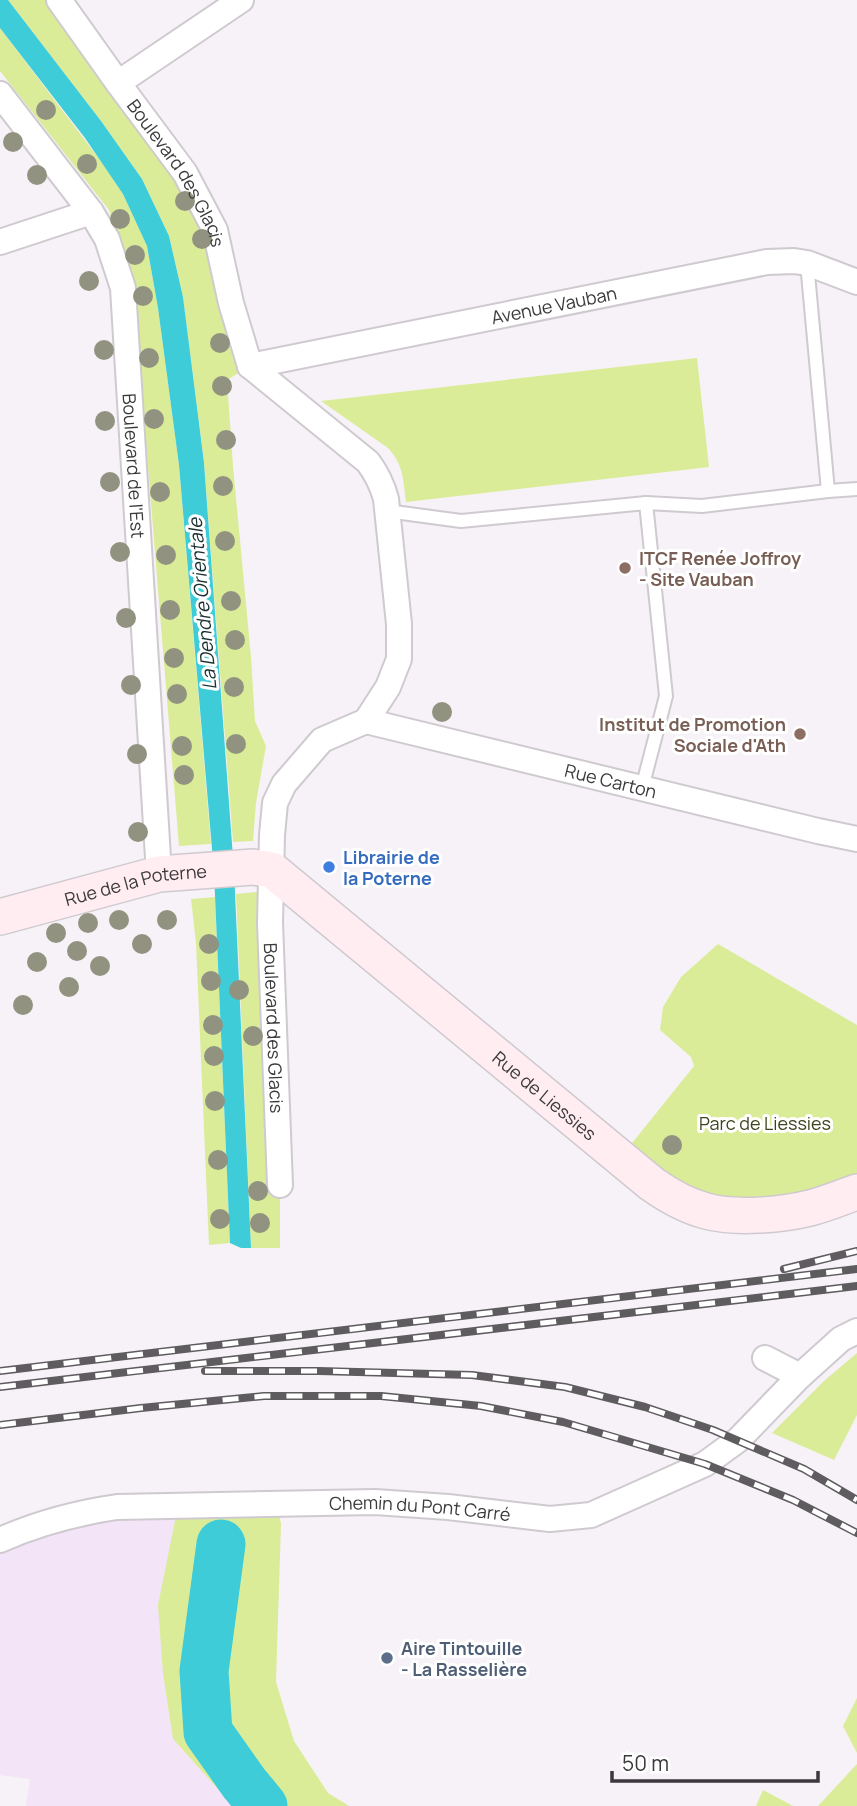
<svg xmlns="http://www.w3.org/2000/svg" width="857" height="1806" viewBox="0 0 857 1806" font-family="Manrope,sans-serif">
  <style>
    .commercial { fill: #f3e4f7 }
    .green { fill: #dbec98 }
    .water { fill: #3dccd8 }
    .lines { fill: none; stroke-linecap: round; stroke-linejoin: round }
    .river { stroke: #3dccd8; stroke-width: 49 }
    .lane-casing { stroke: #cfcacf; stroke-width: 16 }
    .street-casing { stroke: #cfcacf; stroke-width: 28 }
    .secondary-casing { stroke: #cfcacf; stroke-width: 38 }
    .lane { stroke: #fff; stroke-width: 12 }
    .street { stroke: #fff; stroke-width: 24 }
    .secondary { stroke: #ffedf2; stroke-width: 35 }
    .rail-casing { stroke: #5f5c5f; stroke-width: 8 }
    .rail { stroke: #fff; stroke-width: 5; stroke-dasharray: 16; stroke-linecap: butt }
    .tree { fill: #919380 }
    .education-dot { fill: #8d6e63; stroke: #fff; stroke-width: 2.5 }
    .shop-dot { fill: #3f7fe0; stroke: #fff; stroke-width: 2.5 }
    .service-dot { fill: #5c6f8a; stroke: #fff; stroke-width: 2.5 }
    .labels { text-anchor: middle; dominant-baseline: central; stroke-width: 6; stroke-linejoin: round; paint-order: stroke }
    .street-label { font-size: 18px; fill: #3b393b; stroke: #fff }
    .education-label { font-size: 18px; font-weight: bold; fill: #785e54; stroke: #fff; text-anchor: start }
    .shop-label { font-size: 18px; font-weight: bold; fill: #366cbe; stroke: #fff; text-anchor: start }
    .park-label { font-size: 18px; fill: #3e451e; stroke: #fff }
    .service-label { font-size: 18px; font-weight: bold; fill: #4e5e75; stroke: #fff; text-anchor: start }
    .water-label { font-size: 19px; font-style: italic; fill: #182f31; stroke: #fff }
  </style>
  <rect width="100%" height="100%" fill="#f7f2f7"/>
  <!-- commercial -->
  <path class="commercial" d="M178 1506 163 1674 173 1739 233 1806H26L30 1779 0 1775V1542Z"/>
  <!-- green -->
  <g class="green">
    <path d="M8 0H52L185 173 250 366 227 380 233 466 251 657 255 721 266 746 256 803 253 841 233 842 204 463 183 297 169 236 142 179 101 121Z"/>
    <path d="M0 28 106 168 123 194 147 246 158 308 179 465 211 844 179 846 133 284 109 210 0 71Z"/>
    <path d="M697 358 709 467 406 502C403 479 404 466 388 448L321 401Z"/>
    <path d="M257 892 280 1185V1248H251L236 894Z"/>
    <path d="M215 897 230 1243 209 1245 196 943 191 899Z"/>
    <path d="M718 944 857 1025V1192L743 1215 620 1158 694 1066 691 1057 660 1030 663 1007 681 977Z"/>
    <path d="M857 1353V1415L834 1460 772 1433 824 1381Z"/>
    <path d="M277 1504 281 1524 276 1682 294 1741 328 1793 349 1806H233L173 1739 163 1674 158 1605 178 1506Z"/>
    <path d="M857 1698V1753L843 1726Z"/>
    <path d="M857 1764V1806H818Z"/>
    <path d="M763 1790 793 1806H798H756Z"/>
  </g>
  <!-- water -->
  <path class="water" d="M0 0H8L101 121 142 179 169 236 183 297 204 463 234 871 251 1248H241L230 1243 214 872 179 465 158 308 147 246 123 194 85 138 0 28Z"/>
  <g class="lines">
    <!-- river -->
    <path class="river" d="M221 1544 204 1671 208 1732 244 1783 263 1806"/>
    <!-- lane casing -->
    <g class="lane-casing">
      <g id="lane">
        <path d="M807 263 828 491 857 489"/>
        <path d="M387 511 461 521 646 503 702 506 828 491"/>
        <path d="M642 788 666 696 646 503"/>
      </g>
    </g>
    <!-- street casing -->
    <g class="street-casing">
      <g id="street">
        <path id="s1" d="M59 0 118 83 185 173 215 230 231 303 250 366"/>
        <path d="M118 83 241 0"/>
        <path id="s2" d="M0 94 91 212 107 239 123 288 159 874"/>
        <path d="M0 242 91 212"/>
        <path id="s3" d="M250 366 368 462C377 474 382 484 386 499L399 624V659L388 687 366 721 322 740 284 784 275 803 272 835 270 923 280 1185"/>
        <path id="s4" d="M250 366 767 262 794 261 807 263 857 282"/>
        <path id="s5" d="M366 721 818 831 857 839"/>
        <path d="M765 1358 800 1376 841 1339 857 1331"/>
        <path id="s6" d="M0 1540C38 1523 76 1513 117 1507L375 1502 448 1507 550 1519 591 1515 705 1464 738 1440 800 1376"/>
      </g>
    </g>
    <!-- secondary casing -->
    <g class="secondary-casing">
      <g id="secondary">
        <path id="s7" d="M0 917 159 874 253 867 272 870 652 1184C669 1196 687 1206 706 1211 735 1219 782 1215 810 1208 826 1204 842 1197 857 1192"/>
      </g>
    </g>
    <!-- lane -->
    <use href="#lane" class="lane"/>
    <!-- street -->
    <use href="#street" class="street"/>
    <!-- secondary -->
    <use href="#secondary" class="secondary"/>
    <!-- rail casing -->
    <g class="rail-casing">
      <g id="rail">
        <path d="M784 1269 857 1251"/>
        <path d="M0 1371 857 1269"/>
        <path d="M205 1371H319L472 1375 565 1387 645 1407 713 1430 804 1469 857 1500"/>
        <path d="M0 1387 857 1286"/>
        <path d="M0 1425 141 1408 264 1396H381L481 1406 563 1422 705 1464 793 1500 857 1533"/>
      </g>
    </g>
    <!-- rail -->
    <use href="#rail" class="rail"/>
  </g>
  <!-- trees -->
  <g class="tree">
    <circle cx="46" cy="110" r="10"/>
    <circle cx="13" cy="142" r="10"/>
    <circle cx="87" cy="164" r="10"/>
    <circle cx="37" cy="175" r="10"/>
    <circle cx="185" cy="201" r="10"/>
    <circle cx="120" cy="219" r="10"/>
    <circle cx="202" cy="239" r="10"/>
    <circle cx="135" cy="255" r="10"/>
    <circle cx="89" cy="281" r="10"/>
    <circle cx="143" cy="296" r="10"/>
    <circle cx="220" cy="343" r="10"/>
    <circle cx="104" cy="350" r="10"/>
    <circle cx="149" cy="358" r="10"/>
    <circle cx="222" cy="386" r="10"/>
    <circle cx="154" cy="419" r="10"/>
    <circle cx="105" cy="421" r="10"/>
    <circle cx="226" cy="440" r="10"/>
    <circle cx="110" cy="482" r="10"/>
    <circle cx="223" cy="486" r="10"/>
    <circle cx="160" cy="492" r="10"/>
    <circle cx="225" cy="541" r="10"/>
    <circle cx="120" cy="552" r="10"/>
    <circle cx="166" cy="555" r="10"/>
    <circle cx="231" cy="601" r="10"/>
    <circle cx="170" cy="610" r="10"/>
    <circle cx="126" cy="618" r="10"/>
    <circle cx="235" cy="640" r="10"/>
    <circle cx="174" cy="658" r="10"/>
    <circle cx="131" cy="685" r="10"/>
    <circle cx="234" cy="687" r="10"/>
    <circle cx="177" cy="694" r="10"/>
    <circle cx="442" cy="712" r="10"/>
    <circle cx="236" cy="744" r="10"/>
    <circle cx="182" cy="746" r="10"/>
    <circle cx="137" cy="754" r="10"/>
    <circle cx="184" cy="775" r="10"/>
    <circle cx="138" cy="832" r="10"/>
    <circle cx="119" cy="920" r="10"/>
    <circle cx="167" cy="920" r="10"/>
    <circle cx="88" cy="923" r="10"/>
    <circle cx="56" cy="933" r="10"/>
    <circle cx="142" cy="944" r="10"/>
    <circle cx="209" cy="944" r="10"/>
    <circle cx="77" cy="951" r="10"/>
    <circle cx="37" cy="962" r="10"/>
    <circle cx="100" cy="966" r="10"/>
    <circle cx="211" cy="981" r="10"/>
    <circle cx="69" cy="987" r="10"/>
    <circle cx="239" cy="990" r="10"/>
    <circle cx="23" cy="1005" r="10"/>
    <circle cx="213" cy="1025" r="10"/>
    <circle cx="253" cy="1036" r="10"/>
    <circle cx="214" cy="1056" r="10"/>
    <circle cx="215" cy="1101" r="10"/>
    <circle cx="672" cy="1145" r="10"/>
    <circle cx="218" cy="1160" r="10"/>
    <circle cx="258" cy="1191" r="10"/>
    <circle cx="220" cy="1219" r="10"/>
    <circle cx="260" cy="1223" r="10"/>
  </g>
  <!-- markers -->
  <g class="education-dot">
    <circle cx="625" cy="568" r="7"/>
    <circle cx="800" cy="734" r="7"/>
  </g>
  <circle class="shop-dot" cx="329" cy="867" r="7"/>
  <circle class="service-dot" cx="387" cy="1658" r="7"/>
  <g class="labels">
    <!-- street labels -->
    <g class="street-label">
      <text stroke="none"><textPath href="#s1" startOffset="210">Boulevard des Glacis</textPath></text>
      <text stroke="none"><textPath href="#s4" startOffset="310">Avenue Vauban</textPath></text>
      <text stroke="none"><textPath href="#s2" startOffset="410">Boulevard de l'Est</textPath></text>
      <text stroke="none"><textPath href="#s5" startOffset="252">Rue Carton</textPath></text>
      <text stroke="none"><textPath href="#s7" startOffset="140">Rue de la Poterne</textPath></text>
      <text stroke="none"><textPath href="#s3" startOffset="777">Boulevard des Glacis</textPath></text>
      <text stroke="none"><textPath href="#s7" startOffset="632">Rue de Liessies</textPath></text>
      <text stroke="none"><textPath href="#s6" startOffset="425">Chemin du Pont Carré</textPath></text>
    </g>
    <!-- education labels -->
    <g class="education-label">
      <text x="639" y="558">ITCF Renée Joffroy<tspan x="639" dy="21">- Site Vauban</tspan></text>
      <text x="786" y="724" text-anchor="end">Institut de Promotion<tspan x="786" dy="21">Sociale d'Ath</tspan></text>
    </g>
    <!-- shop labels -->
    <g class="shop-label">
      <text x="343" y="857">Librairie de<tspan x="343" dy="21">la Poterne</tspan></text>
    </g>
    <!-- park labels -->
    <g class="park-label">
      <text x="765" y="1123">Parc de Liessies</text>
    </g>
    <!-- service labels -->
    <g class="service-label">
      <text x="401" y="1648">Aire Tintouille<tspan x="401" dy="21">- La Rasselière</tspan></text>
    </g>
    <!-- water labels -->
    <g class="water-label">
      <text transform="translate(202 604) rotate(-95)">La Dendre Orientale</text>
    </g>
  </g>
  <!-- scale -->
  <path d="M612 1771v10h206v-10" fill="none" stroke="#3b393b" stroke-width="3.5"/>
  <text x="622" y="1771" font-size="21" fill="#3b393b" stroke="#ffffff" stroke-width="5" paint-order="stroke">50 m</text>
</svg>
